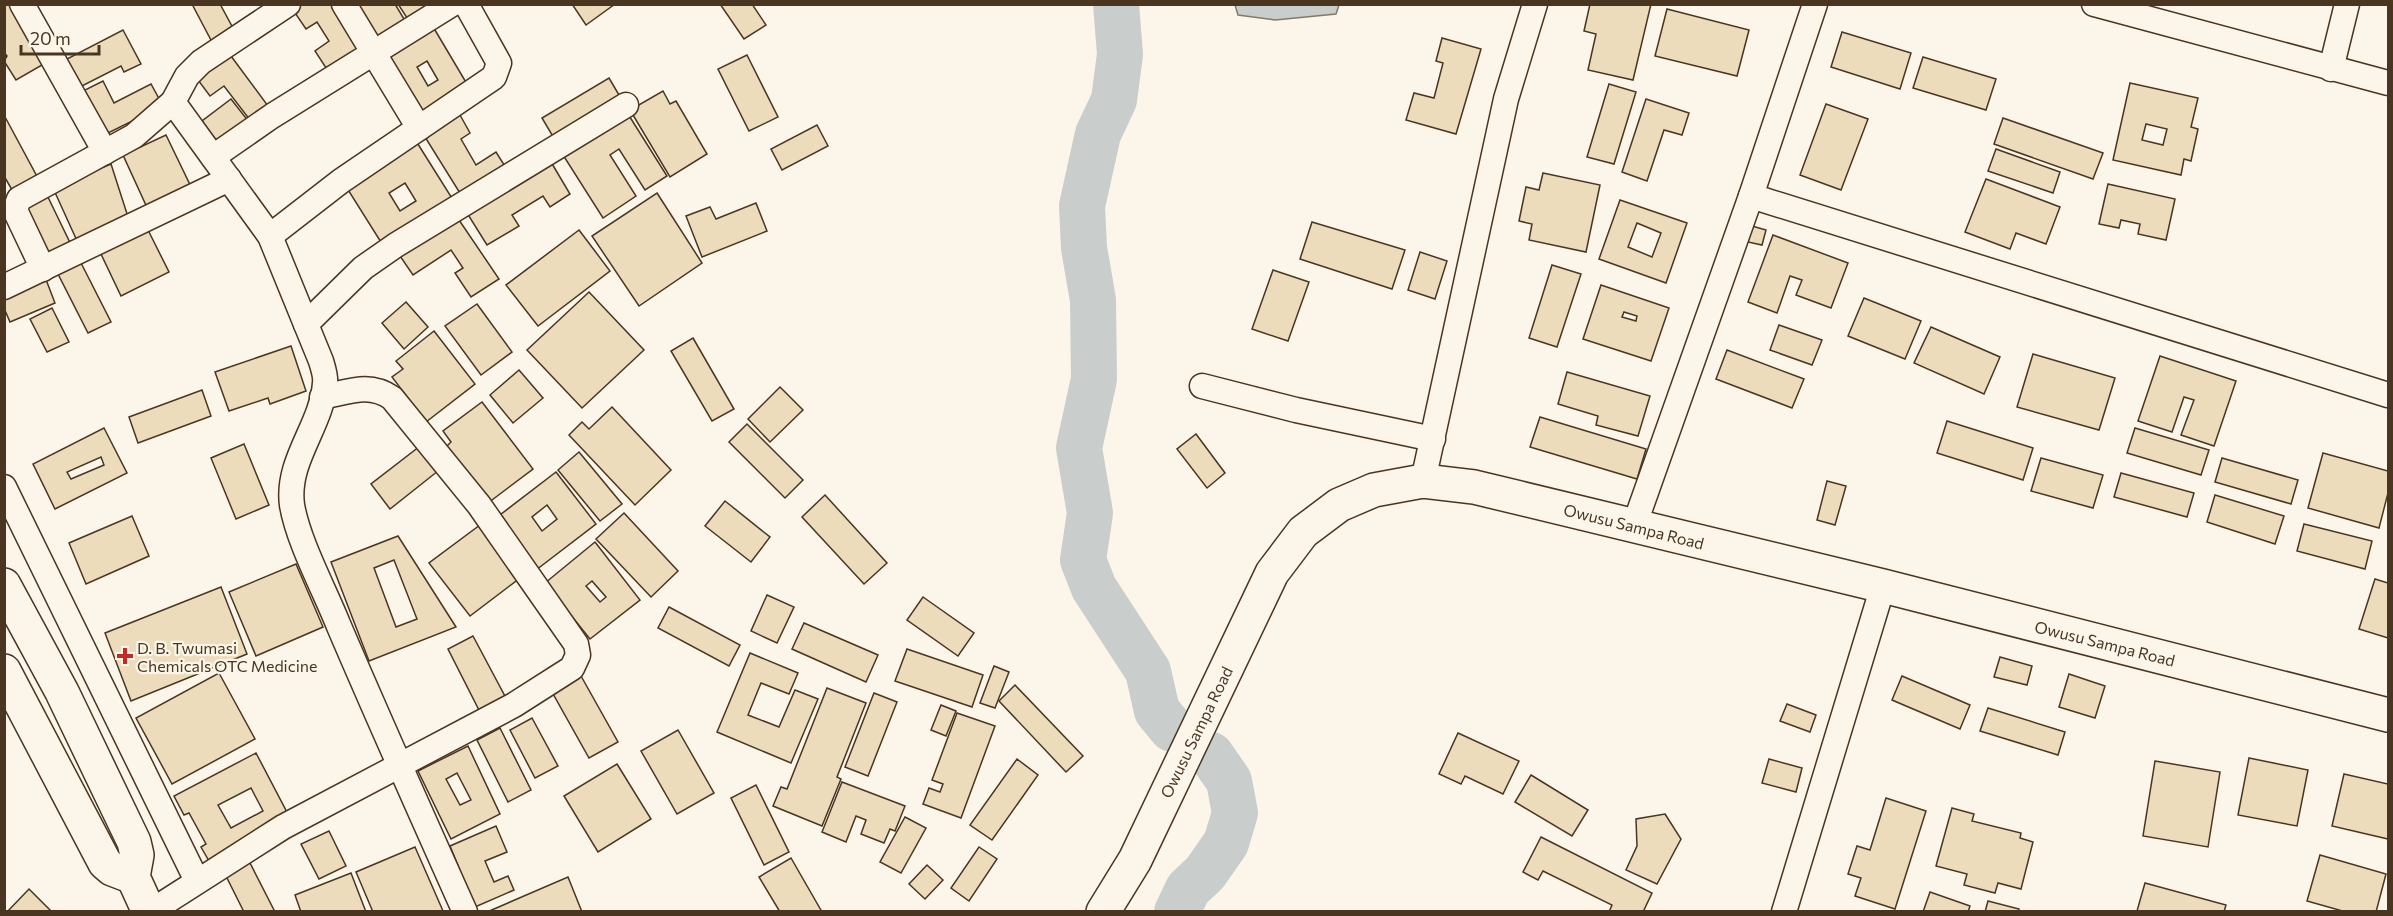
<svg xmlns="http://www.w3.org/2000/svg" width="2393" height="916" viewBox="0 0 2393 916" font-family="Commissioner,sans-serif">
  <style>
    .water { fill: #c9cecd; stroke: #887966; stroke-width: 1.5 }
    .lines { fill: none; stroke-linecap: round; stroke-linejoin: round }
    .river { stroke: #c9cecd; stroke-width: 46 }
    .building { fill: #ecdcbc; stroke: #4a3520; stroke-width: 1.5; fill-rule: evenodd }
    .street-casing { stroke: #4a3520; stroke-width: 27 }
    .primary-casing { stroke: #4a3520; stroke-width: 36 }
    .street { stroke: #fbf6e9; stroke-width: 24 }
    .primary { stroke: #fbf6e9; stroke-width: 33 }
    .poi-dot { fill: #c62828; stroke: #fbf6e9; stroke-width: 2 }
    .labels { text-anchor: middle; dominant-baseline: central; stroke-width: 4.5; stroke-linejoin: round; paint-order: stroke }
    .street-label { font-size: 16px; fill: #4a3520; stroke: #fbf6e9 }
    .poi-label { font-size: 16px; fill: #4a3520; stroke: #fbf6e9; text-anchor: start }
  </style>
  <rect width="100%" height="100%" fill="#fbf6e9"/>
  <!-- water -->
  <path class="water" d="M1235 5V4L1339 5 1336 14 1275 20 1238 15Z"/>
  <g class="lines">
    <!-- river -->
    <g class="river">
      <path d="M1116 4 1120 54 1114 100 1098 134 1082 206 1084 248 1093 300 1094 379 1079 448 1090 513 1083 560 1094 588 1148 671 1157 711 1172 729"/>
      <path d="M1177 912 1188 889 1205 873 1226 843 1235 813 1229 781 1211 755"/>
    </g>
  </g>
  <!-- building -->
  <g class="building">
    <path d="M4 4H17L49 61 16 80 4 61 7 56 4 52Z"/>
    <path d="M192 4H220L234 30 212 42Z"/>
    <path d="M301 4H340L369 48 330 74 315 51 329 41 317 22 306 29 293 10Z"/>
    <path d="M350 4H395L407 24 376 44Z"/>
    <path d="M398 4H440L411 24Z"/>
    <path d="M572 4H615L586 25Z"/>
    <path d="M720 4H752L766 25 744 39Z"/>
    <path d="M1590 4H1651L1633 80 1588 70 1596 34 1584 31Z"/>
    <path d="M1667 9 1749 30 1737 76 1655 56Z"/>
    <path d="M432 25 470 89 418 120 380 55ZM427 61 438 80 428 86 417 67Z"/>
    <path d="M123 30 141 64 124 72 121 66 80 87 65 60Z"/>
    <path d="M1842 32 1911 53 1900 89 1831 67Z"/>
    <path d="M1442 38 1481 49 1456 134 1406 120 1414 93 1434 98 1443 63 1436 61Z"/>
    <path d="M228 52 271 110 253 124 224 86 210 96 195 76Z"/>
    <path d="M747 55 778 117 749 131 718 69Z"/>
    <path d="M1923 57 1996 79 1986 110 1913 88Z"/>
    <path d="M609 78 622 100 555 140 542 118Z"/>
    <path d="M103 81 114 103 151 84 163 106 104 135 83 91Z"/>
    <path d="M2130 83 2198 98 2191 127 2198 129 2191 161 2184 159 2181 175 2113 160ZM2146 124 2167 129 2163 145 2142 140Z"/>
    <path d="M1609 84 1636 92 1614 164 1587 157Z"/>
    <path d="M663 91 670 104 676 101 707 154 670 177 630 110Z"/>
    <path d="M231 99 249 122 219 144 202 121Z"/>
    <path d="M1646 99 1689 113 1682 135 1664 130 1647 181 1622 172Z"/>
    <path d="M1826 104 1868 119 1841 190 1800 175Z"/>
    <path d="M628 114 667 176 645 190 619 149 610 155 636 196 603 218 563 155Z"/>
    <path d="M4 115 40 182 15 195 4 176Z"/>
    <path d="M460 115 470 133 461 139 476 165 496 152 508 171 463 198 425 137Z"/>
    <path d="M2003 118 2103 153 2093 179 1994 144Z"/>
    <path d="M817 125 828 146 782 170 771 149Z"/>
    <path d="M166 135 194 193 150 214 123 155Z"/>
    <path d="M416 141 455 203 384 247 345 185ZM405 183 416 201 400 211 389 193Z"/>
    <path d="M1996 149 2060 172 2053 193 1988 171Z"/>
    <path d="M551 162 570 194 550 207 543 196 512 215 519 226 487 245 467 213Z"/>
    <path d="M111 164 129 220 78 243 53 188Z"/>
    <path d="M1543 173 1600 185 1586 252 1529 240 1532 224 1519 221 1526 187 1539 190Z"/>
    <path d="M1986 179 2060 207 2046 244 2016 233 2010 249 1965 232Z"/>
    <path d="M2108 184 2175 199 2166 240 2138 234 2140 224 2121 220 2119 228 2099 224Z"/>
    <path d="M46 193 74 251 48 263 21 205Z"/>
    <path d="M657 193 702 263 639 306 592 236Z"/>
    <path d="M1620 200 1687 223 1666 283 1599 259ZM1637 223 1661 233 1652 257 1628 247Z"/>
    <path d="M756 203 767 231 702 257 686 216 710 207 716 219Z"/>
    <path d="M457 217 499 279 471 297 455 273 463 268 451 250 413 275 400 256Z"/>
    <path d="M1312 222 1405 250 1392 289 1300 259Z"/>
    <path d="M1752 226 1766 230 1762 245 1748 242Z"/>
    <path d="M147 228 169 272 121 296 100 252Z"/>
    <path d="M579 230 610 271 538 326 506 285Z"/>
    <path d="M1773 235 1848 263 1831 308 1796 295 1802 280 1790 276 1777 313 1748 302Z"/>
    <path d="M1420 252 1447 261 1435 299 1408 290Z"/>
    <path d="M80 261 111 322 88 333 57 272Z"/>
    <path d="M1552 265 1581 274 1557 347 1529 338Z"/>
    <path d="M1273 270 1309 282 1288 341 1252 329Z"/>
    <path d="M45 277 55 303 10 322 4 308V294Z"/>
    <path d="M1601 285 1669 308 1651 361 1583 339ZM1624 312 1637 316 1636 321 1622 317Z"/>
    <path d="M589 292 644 350 582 408 527 350Z"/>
    <path d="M1864 298 1921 321 1905 359 1848 336Z"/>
    <path d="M406 302 428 327 404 349 382 323Z"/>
    <path d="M477 304 512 352 481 375 445 326Z"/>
    <path d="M52 308 69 342 47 352 30 319Z"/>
    <path d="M1779 325 1822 340 1812 365 1770 350Z"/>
    <path d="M1931 327 2000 357 1984 394 1914 363Z"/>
    <path d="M434 331 475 384 426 422 392 377 403 369 396 361Z"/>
    <path d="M693 338 734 409 712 421 671 351Z"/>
    <path d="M291 346 306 391 270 404 268 398 229 411 215 372Z"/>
    <path d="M1727 350 1804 379 1792 408 1716 379Z"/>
    <path d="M2033 354 2115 378 2099 430 2017 407Z"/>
    <path d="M2160 356 2236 381 2214 446 2181 435 2194 400 2184 397 2172 432 2138 421Z"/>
    <path d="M519 370 543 398 513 423 490 395Z"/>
    <path d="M1567 372 1650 396 1638 436 1596 425 1598 416 1558 404Z"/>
    <path d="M780 387 803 410 770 442 748 419Z"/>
    <path d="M202 390 211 416 138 443 129 417Z"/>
    <path d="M482 402 533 469 488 503 446 447 451 442 443 431Z"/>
    <path d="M612 407 671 470 635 505 569 435 582 422 589 429Z"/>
    <path d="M1540 417 1646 449 1637 479 1530 447Z"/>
    <path d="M1947 421 2033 448 2023 480 1937 453Z"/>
    <path d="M747 424 803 480 785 498 729 442Z"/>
    <path d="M104 428 127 473 55 509 33 464ZM101 457 104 465 71 479 67 472Z"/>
    <path d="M2135 428 2209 450 2201 475 2127 453Z"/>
    <path d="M1196 434 1225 473 1207 488 1177 449Z"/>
    <path d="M424 443 443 467 390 509 371 484Z"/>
    <path d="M244 444 269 505 236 519 211 458Z"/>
    <path d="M579 452 622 504 600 521 558 470Z"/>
    <path d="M2323 453 2388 471V493L2379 528 2308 508Z"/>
    <path d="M2041 458 2103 475 2093 508 2031 491Z"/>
    <path d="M2222 458 2298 480 2291 504 2215 482Z"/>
    <path d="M556 472 596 524 536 570 496 518ZM547 505 557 519 542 531 532 517Z"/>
    <path d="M2121 473 2194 493 2187 517 2114 497Z"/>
    <path d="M1827 481 1846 486 1835 525 1817 520Z"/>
    <path d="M825 495 887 563 864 584 802 517Z"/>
    <path d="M2215 495 2284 516 2275 544 2207 522Z"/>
    <path d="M725 501 770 537 751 562 705 526Z"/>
    <path d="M624 513 678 571 651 597 596 539Z"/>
    <path d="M132 516 149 556 86 584 69 543Z"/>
    <path d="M484 522 524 575 470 616 429 563Z"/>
    <path d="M2304 524 2372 541 2365 569 2297 551Z"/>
    <path d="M398 536 456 627 369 661 331 562ZM394 560 417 619 396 627 374 568Z"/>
    <path d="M595 542 640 600 590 639 545 583ZM592 581 606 597 600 602 586 586Z"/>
    <path d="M296 564 323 627 256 656 229 592Z"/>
    <path d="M2375 579 2388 583V638L2359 629Z"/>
    <path d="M221 587 247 654 131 701 105 633Z"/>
    <path d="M767 595 794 607 777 643 751 631Z"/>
    <path d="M923 597 974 633 958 656 907 620Z"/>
    <path d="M669 607 740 645 729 666 658 628Z"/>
    <path d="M804 623 878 655 866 682 792 649Z"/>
    <path d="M473 636 507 700 481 714 448 649Z"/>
    <path d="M907 649 983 675 972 707 895 681Z"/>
    <path d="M750 653 798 673 789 694 761 683 748 715 779 727 795 690 818 699 791 763 717 732Z"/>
    <path d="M2000 657 2032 666 2027 685 1994 677Z"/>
    <path d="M994 666 1009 672 995 708 980 703Z"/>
    <path d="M219 673 255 739 172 784 136 718Z"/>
    <path d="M2069 674 2105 686 2095 718 2059 707Z"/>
    <path d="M581 676 618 742 589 758 552 692Z"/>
    <path d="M1902 676 1970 705 1960 729 1892 700Z"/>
    <path d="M1015 685 1083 756 1066 772 999 701Z"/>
    <path d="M827 688 866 703 837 777 841 779 822 826 773 806 781 787 787 789Z"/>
    <path d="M874 693 897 702 868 776 845 767Z"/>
    <path d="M1787 704 1816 715 1810 732 1780 721Z"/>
    <path d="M941 705 956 711 946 736 931 730Z"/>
    <path d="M1988 708 2065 732 2058 755 1980 731Z"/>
    <path d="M957 713 995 726 961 818 923 804 929 788 940 792 943 784 932 780Z"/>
    <path d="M532 718 558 766 535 778 510 730Z"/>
    <path d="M500 728 531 790 508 802 477 740Z"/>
    <path d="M678 730 714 793 677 814 641 751Z"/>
    <path d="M1458 733 1519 761 1503 794 1465 776 1461 784 1439 774Z"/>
    <path d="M468 746 500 814 451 839 418 771ZM457 773 471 800 460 805 446 779Z"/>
    <path d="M256 753 290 818 209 861 201 847 206 844 189 813 184 815 174 796ZM251 788 263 811 231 828 218 805Z"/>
    <path d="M2249 758 2308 770 2297 826 2238 815Z"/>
    <path d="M1017 759 1038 775 992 840 970 825Z"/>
    <path d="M1769 759 1802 768 1796 792 1762 783Z"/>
    <path d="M2155 761 2220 772 2208 847 2143 836Z"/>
    <path d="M617 764 651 819 598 852 564 796Z"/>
    <path d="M2344 774 2388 784V839L2332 826Z"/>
    <path d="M1531 775 1588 810 1572 836 1515 802Z"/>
    <path d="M842 782 905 806 895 831 890 829 884 843 861 834 866 820 856 816 846 842 822 832Z"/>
    <path d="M756 785 789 852 764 865 731 798Z"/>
    <path d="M1886 798 1926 811 1895 909 1855 896 1861 878 1848 874 1857 846 1870 850Z"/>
    <path d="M1952 808 1974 814 1972 821 2021 833 2020 838 2033 842 2021 889 1998 883 1995 893 1964 885 1967 874 1936 866Z"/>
    <path d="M1665 814 1681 839 1657 884 1626 870 1637 846 1636 819Z"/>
    <path d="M905 817 926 828 901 873 880 862Z"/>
    <path d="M496 826 507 852 485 861 494 882 508 876 514 890 475 907 450 846Z"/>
    <path d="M329 831 346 866 319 879 301 844Z"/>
    <path d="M1541 837 1652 893 1643 912H1609L1612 905 1543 871 1538 880 1523 872Z"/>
    <path d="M415 847 443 911 373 912 356 872Z"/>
    <path d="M979 847 997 859 969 901 951 888Z"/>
    <path d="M2320 855 2386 874 2376 912H2346L2307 901Z"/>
    <path d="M791 858 822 912H780L759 877Z"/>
    <path d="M249 861 275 912H244L225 874Z"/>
    <path d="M927 865 943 880 925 899 909 884Z"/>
    <path d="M351 873 366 912H301L295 895Z"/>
    <path d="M568 877 582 912H487Z"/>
    <path d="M2145 883 2226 905 2224 912 2137 911Z"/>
    <path d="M29 889 52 912H7Z"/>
    <path d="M1930 892 1970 906 1968 912H1923Z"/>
    <path d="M1988 901 2019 909 2018 912H1985Z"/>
  </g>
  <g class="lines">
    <!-- street casing -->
    <g class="street-casing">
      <g id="street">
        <path d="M22 4 105 152"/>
        <path d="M344 4 419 128"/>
        <path d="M2094 4 2388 83"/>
        <path d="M2331 69 2347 4"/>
        <path d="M173 102 270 236 321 361C323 368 326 376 325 383 322 426 286 460 292 505 298 541 324 589 338 624 379 720 422 816 465 912"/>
        <path d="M213 157 272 116 452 4"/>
        <path d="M1751 196 2388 395"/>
        <path d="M270 236 341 181 494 77 499 63 466 4"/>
        <path d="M43 269 15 210 19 199 134 136 173 102 187 76 201 62 288 4"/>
        <path d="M4 287 229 179"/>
        <path d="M306 324 363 268 396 245 626 105"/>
        <path d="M1202 386 1296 410 1433 439"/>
        <path d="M1423 481 1506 99 1535 4"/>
        <path d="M4 487 197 881"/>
        <path d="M1634 526 1751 196 1815 4"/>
        <path d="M150 912 283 827 514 705 572 668 578 655 576 644 479 505 392 398C369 382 349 392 322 397"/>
        <path d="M1784 912 1883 586"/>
      </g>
    </g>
    <!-- primary casing -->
    <g class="primary-casing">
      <g id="primary">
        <path d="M4 585 62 692 134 842 137 855 133 877 149 912"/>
        <path d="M4 671 105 863 112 869 133 877"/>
        <path d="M1103 912 1135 860 1272 573 1303 532 1339 505 1374 490 1423 481 1474 487 1883 586 2388 715"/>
      </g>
    </g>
    <!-- street -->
    <use href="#street" class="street"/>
    <!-- primary -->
    <use href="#primary" class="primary"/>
  </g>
  <!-- markers -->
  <path class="poi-dot" d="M122 647h6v6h6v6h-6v6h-6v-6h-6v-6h6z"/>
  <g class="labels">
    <!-- street labels -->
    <g class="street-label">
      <text transform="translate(1634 526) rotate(14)">Owusu Sampa Road</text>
      <text transform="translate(2105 643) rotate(14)">Owusu Sampa Road</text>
      <text transform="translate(1196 732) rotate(-64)">Owusu Sampa Road</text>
    </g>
    <!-- poi labels -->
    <g class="poi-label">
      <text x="137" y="647">D. B. Twumasi<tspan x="137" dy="18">Chemicals OTC Medicine</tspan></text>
    </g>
  </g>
  <!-- border -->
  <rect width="2393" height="916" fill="none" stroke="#4a3520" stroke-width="12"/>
  <!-- scale -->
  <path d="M21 45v9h78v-9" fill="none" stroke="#4a3520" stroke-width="3"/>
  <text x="30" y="45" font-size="18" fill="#4a3520" stroke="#fbf6e9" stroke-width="4.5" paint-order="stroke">20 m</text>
</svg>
